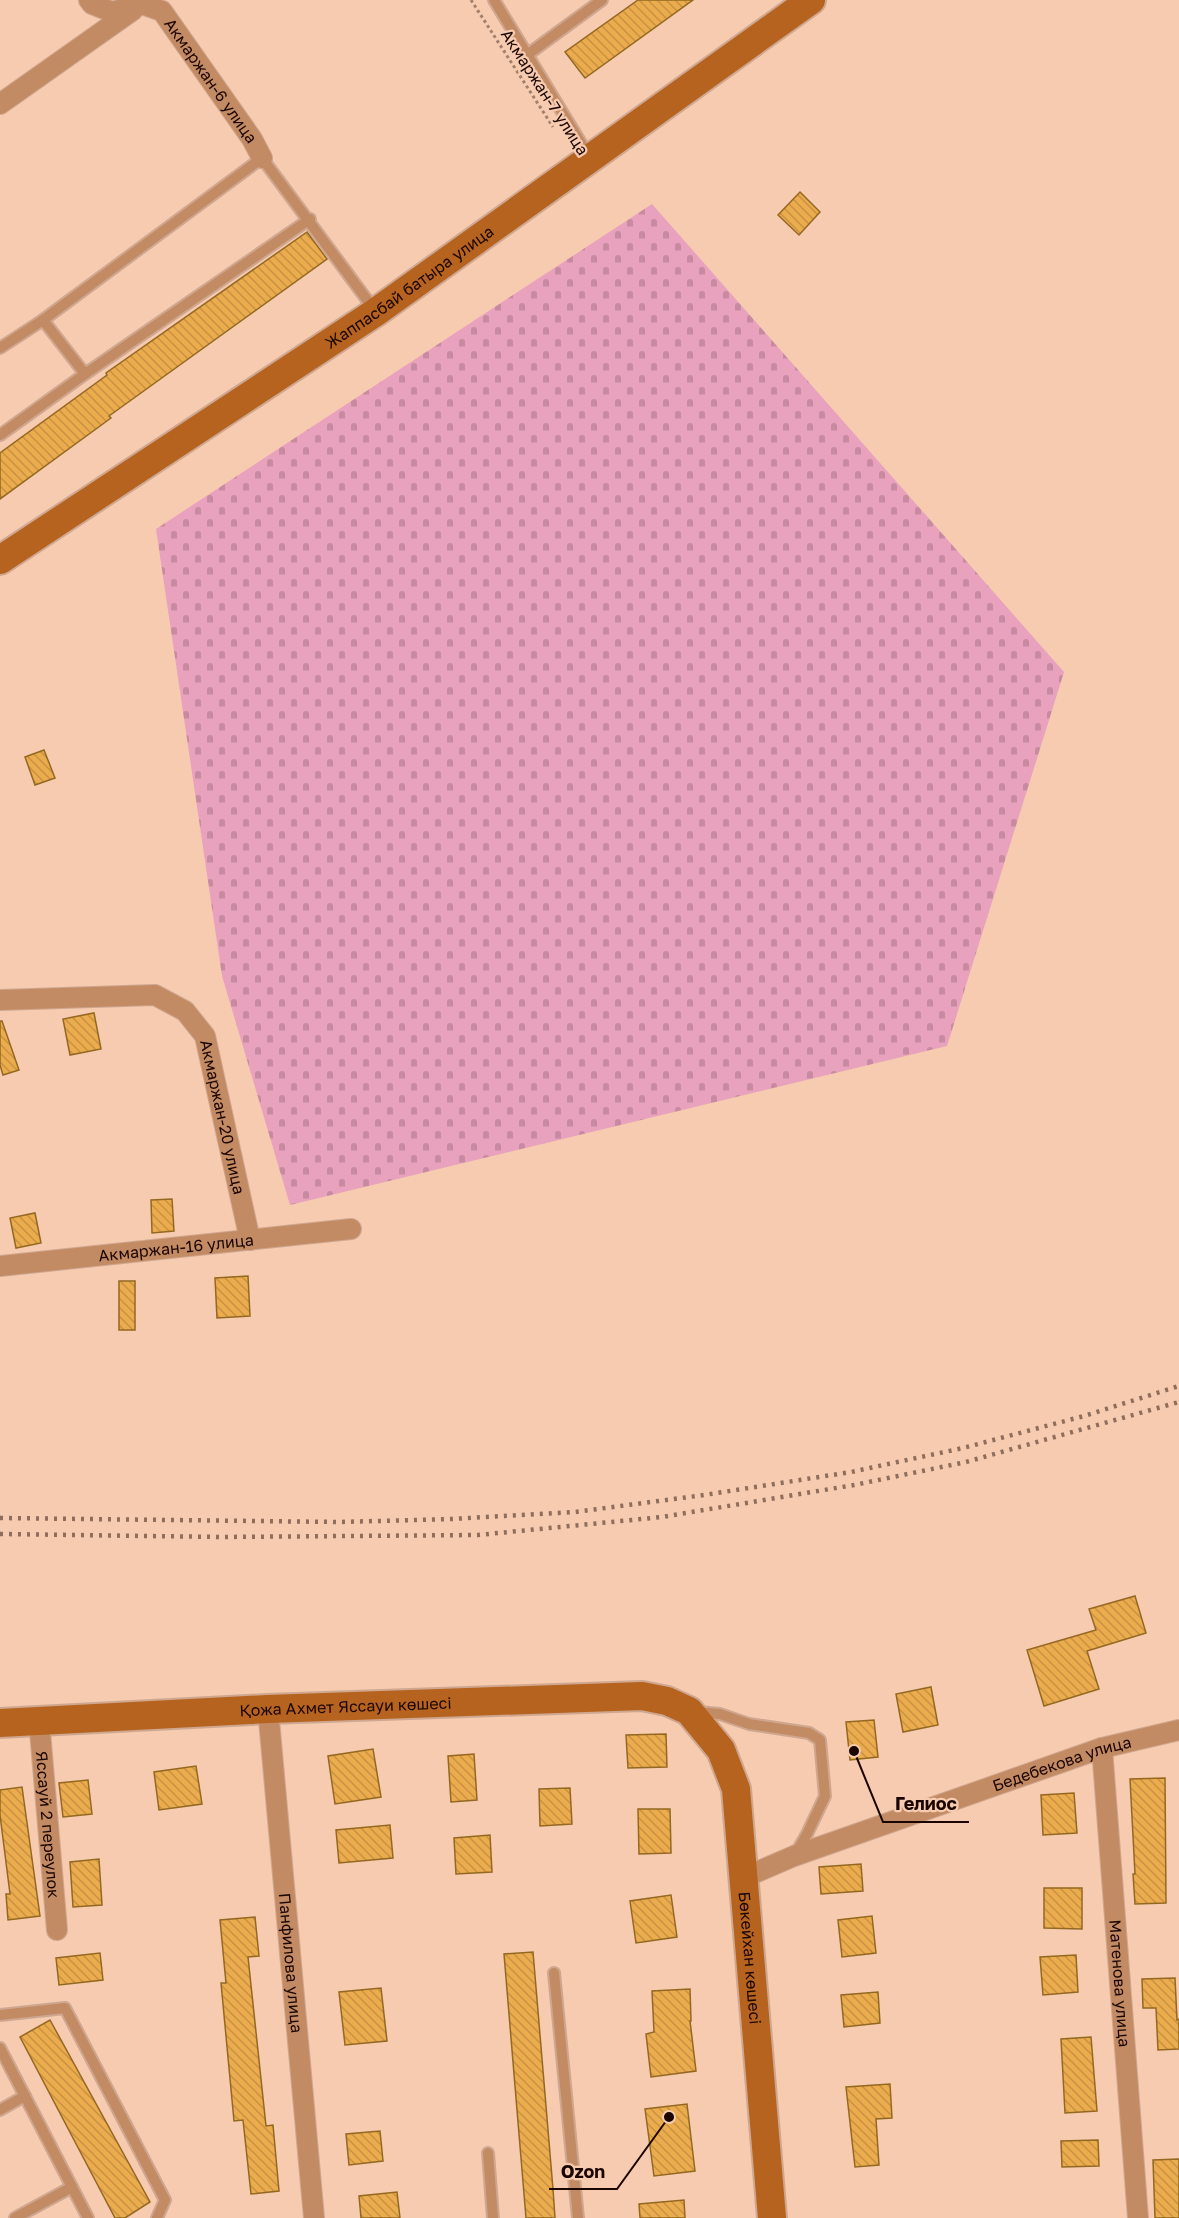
<svg xmlns="http://www.w3.org/2000/svg" width="1179" height="2218" viewBox="0 0 1179 2218" font-family="'Golos Text',sans-serif">
  <style>
    .cemetery { fill: url(#cemetery-stones) }
    .building { fill: url(#building-back-hatch); stroke: #946821; stroke-width: 1.5 }
    .lines { fill: none; stroke-linecap: round; stroke-linejoin: round }
    .lane-casing { stroke: #cfa790; stroke-width: 14 }
    .street-casing { stroke: #cfa790; stroke-width: 22 }
    .secondary-casing { stroke: #cfa790; stroke-width: 32 }
    .path { stroke: #a3806c; stroke-width: 3; stroke-dasharray: 3 3; stroke-linecap: butt }
    .lane { stroke: #c38b64; stroke-width: 10 }
    .street { stroke: #c38b64; stroke-width: 20 }
    .secondary { stroke: #b5631f; stroke-width: 28 }
    .rail { stroke: #8e6d5c; stroke-width: 4.5; stroke-dasharray: 3 6; stroke-linecap: butt }
    .labels { text-anchor: middle; dominant-baseline: central; stroke-width: 4.5; stroke-linejoin: round; paint-order: stroke }
    .street-label { font-size: 16px; fill: #1b0500; stroke: #f6cbaf }
    .leader { fill: none; stroke: #1b0500; stroke-width: 2 }
    .callout-dot { fill: #1b0500; stroke: #f6cbaf; stroke-width: 2 }
    .callout-label { font-size: 18px; text-anchor: middle; font-weight: bold; fill: #1b0500; stroke: #f6cbaf; stroke-width: 4.5; stroke-linejoin: round; paint-order: stroke }
  </style>
  <defs>
    <pattern id="cemetery-stones" width="16" height="16" patternUnits="userSpaceOnUse" patternTransform="scale(1.5)"><rect width="16" height="16" fill="#e9a2bd"/><path d="M2 7V4a2 2 0 0 1 4 0v3zM10 15v-3a2 2 0 0 1 4 0v3z" fill="#c78aa1"/></pattern>
    <pattern id="building-back-hatch" width="6" height="6" patternUnits="userSpaceOnUse" patternTransform="scale(1.5)"><rect width="6" height="6" fill="#ebac4e"/><path d="M-1 5l2 2M0 0l6 6M5-1l2 2" fill="none" stroke="#c99242"/></pattern>
  </defs>
  <rect width="100%" height="100%" fill="#f6cbaf"/>
  <!-- cemetery -->
  <path class="cemetery" d="M652 204 1064 672 947 1046 290 1205 222 976 156 529Z"/>
  <!-- building -->
  <g class="building">
    <path d="M638 0H693L585 78 565 52Z"/>
    <path d="M800 192 820 212 799 235 778 215Z"/>
    <path d="M307 232 327 259 109 416 111 418 0 499V453L107 375 106 373Z"/>
    <path d="M44 750 55 778 35 785 25 757Z"/>
    <path d="M94 1013 101 1049 70 1055 63 1019Z"/>
    <path d="M0 1021H2L19 1070 3 1075 0 1065Z"/>
    <path d="M172 1199 174 1231 152 1233 151 1200Z"/>
    <path d="M35 1213 41 1243 16 1248 10 1218Z"/>
    <path d="M248 1276 250 1316 217 1318 215 1278Z"/>
    <rect x="119" y="1281" width="16" height="49"/>
    <path d="M1135 1596 1146 1633 1087 1651 1099 1689 1044 1706 1027 1650 1096 1630 1089 1609Z"/>
    <path d="M931 1687 938 1725 903 1732 896 1694Z"/>
    <path d="M874 1720 878 1757 850 1760 846 1722Z"/>
    <path d="M666 1734 667 1767 628 1768 626 1735Z"/>
    <path d="M373 1749 381 1797 335 1804 328 1756Z"/>
    <path d="M474 1754 477 1800 451 1802 448 1756Z"/>
    <path d="M196 1766 202 1804 159 1810 154 1772Z"/>
    <path d="M1165 1778 1166 1903 1135 1904 1133 1874H1135L1130 1779Z"/>
    <path d="M88 1780 92 1814 63 1817 59 1783Z"/>
    <path d="M22 1787 40 1916 8 1920 6 1894H10L0 1815V1790Z"/>
    <path d="M570 1788 572 1824 540 1826 539 1789Z"/>
    <path d="M1074 1793 1077 1833 1043 1835 1041 1795Z"/>
    <path d="M638 1809H670L671 1853 639 1854Z"/>
    <path d="M390 1825 393 1858 339 1863 336 1830Z"/>
    <path d="M490 1835 492 1872 456 1874 454 1838Z"/>
    <path d="M99 1859 102 1905 73 1907 70 1862Z"/>
    <path d="M861 1864 863 1891 821 1894 819 1867Z"/>
    <path d="M1044 1888H1082V1929L1044 1928Z"/>
    <path d="M671 1895 677 1937 636 1943 630 1901Z"/>
    <path d="M872 1916 876 1953 842 1957 838 1920Z"/>
    <path d="M255 1917 259 1956 248 1957 266 2126 273 2125 279 2191 251 2194 243 2120 234 2121 221 1983H226L220 1920Z"/>
    <path d="M533 1952 553 2189 555 2218H526L504 1954Z"/>
    <path d="M100 1953 103 1980 59 1985 56 1958Z"/>
    <path d="M1076 1955 1078 1992 1043 1995 1040 1957Z"/>
    <path d="M1175 1978 1177 2020 1179 2019V2049L1158 2050 1156 2008H1143L1142 1979Z"/>
    <path d="M381 1988 387 2041 345 2045 339 1992Z"/>
    <path d="M690 1989 691 2021H690L696 2071 651 2077 646 2034 654 2032 652 1991Z"/>
    <path d="M878 1992 880 2023 844 2027 841 1995Z"/>
    <path d="M50 2020 150 2202 125 2218H115L20 2037Z"/>
    <path d="M1091 2037 1097 2111 1065 2113 1061 2039Z"/>
    <path d="M890 2084 892 2118 876 2119 879 2165 855 2167 846 2087Z"/>
    <path d="M687 2104 695 2171 654 2176 645 2109Z"/>
    <path d="M380 2131 383 2161 349 2165 346 2134Z"/>
    <path d="M1098 2140 1099 2166 1062 2167 1061 2141Z"/>
    <path d="M1179 2159V2218H1155L1153 2160Z"/>
    <path d="M397 2192 400 2218H361L359 2196Z"/>
    <path d="M684 2200 685 2218H640L639 2204Z"/>
  </g>
  <g class="lines">
    <!-- lane casing -->
    <g class="lane-casing">
      <g id="lane">
        <path d="M494 0 590 158"/>
        <path d="M527 55 602 0"/>
        <path d="M43 320 85 374"/>
        <path d="M0 348 43 320 262 158 376 312"/>
        <path d="M0 435 85 374 310 219"/>
        <path d="M697 1712 720 1714 749 1724 809 1733 820 1740 825 1796 807 1834 796 1853"/>
        <path d="M554 1973 578 2218"/>
        <path d="M0 2015 65 2008 165 2200 157 2218"/>
        <path d="M0 2048 88 2218"/>
        <path d="M0 2110 25 2096"/>
        <path d="M488 2153 493 2218"/>
        <path d="M15 2218 72 2187"/>
      </g>
    </g>
    <!-- street casing -->
    <g class="street-casing">
      <g id="street">
        <path id="s1" d="M89 0 92 4 112 12 142 4 162 11 252 139 262 158"/>
        <path d="M0 104 133 10"/>
        <path id="s2" d="M0 1000 155 995 185 1011 205 1036 250 1240"/>
        <path id="s3" d="M0 1266 351 1229"/>
        <path id="s4" d="M268 1709 314 2218"/>
        <path id="s5" d="M39 1720 57 1930"/>
        <path id="s6" d="M1102 1748 1138 2218"/>
        <path id="s7" d="M743 1878 794 1856 1102 1748 1179 1730"/>
      </g>
    </g>
    <!-- secondary casing -->
    <g class="secondary-casing">
      <g id="secondary">
        <path id="s8" d="M0 560 376 312 811 0"/>
        <path id="s9" d="M0 1723 268 1709 642 1696 667 1701 689 1711 721 1750 736 1789 772 2218"/>
      </g>
    </g>
    <!-- path -->
    <path class="path" d="M471 0 553 127"/>
    <!-- lane -->
    <use href="#lane" class="lane"/>
    <!-- street -->
    <use href="#street" class="street"/>
    <!-- secondary -->
    <use href="#secondary" class="secondary"/>
    <!-- rail -->
    <g class="rail">
      <path d="M0 1518 339 1522 451 1519 575 1512 704 1495 851 1472 963 1448 1084 1416 1179 1386"/>
      <path d="M0 1534 220 1537 478 1535 662 1517 854 1485 966 1462 1179 1402"/>
    </g>
  </g>
  <g class="labels">
    <!-- street labels -->
    <g class="street-label">
      <text stroke="none"><textPath href="#s1" startOffset="164">Акмаржан-6 улица</textPath></text>
      <text transform="translate(545 92) rotate(57)">Акмаржан-7 улица</text>
      <text stroke="none"><textPath href="#s8" startOffset="492">Жаппасбай батыра улица</textPath></text>
      <text stroke="none"><textPath href="#s2" startOffset="304">Акмаржан-20 улица</textPath></text>
      <text stroke="none"><textPath href="#s3" startOffset="177">Акмаржан-16 улица</textPath></text>
      <text stroke="none"><textPath href="#s9" startOffset="346">Қожа Ахмет Яссауи көшесі</textPath></text>
      <text stroke="none"><textPath href="#s7" startOffset="339">Бедебекова улица</textPath></text>
      <text stroke="none"><textPath href="#s5" startOffset="105">Яссауй 2 переулок</textPath></text>
      <text stroke="none"><textPath href="#s9" startOffset="954">Бөкейхан көшесі</textPath></text>
      <text stroke="none"><textPath href="#s4" startOffset="255">Панфилова улица</textPath></text>
      <text stroke="none"><textPath href="#s6" startOffset="236">Матенова улица</textPath></text>
    </g>
  </g>
  <!-- callouts -->
  <path class="leader" d="M854 1751L883 1822H969M669 2117L617 2189H549"/>
  <g class="callout-dot">
    <circle cx="854" cy="1751" r="6"/>
    <circle cx="669" cy="2117" r="6"/>
  </g>
  <g class="callout-label">
    <text x="926" y="1810">Гелиос</text>
    <text x="583" y="2178">Ozon</text>
  </g>
</svg>
